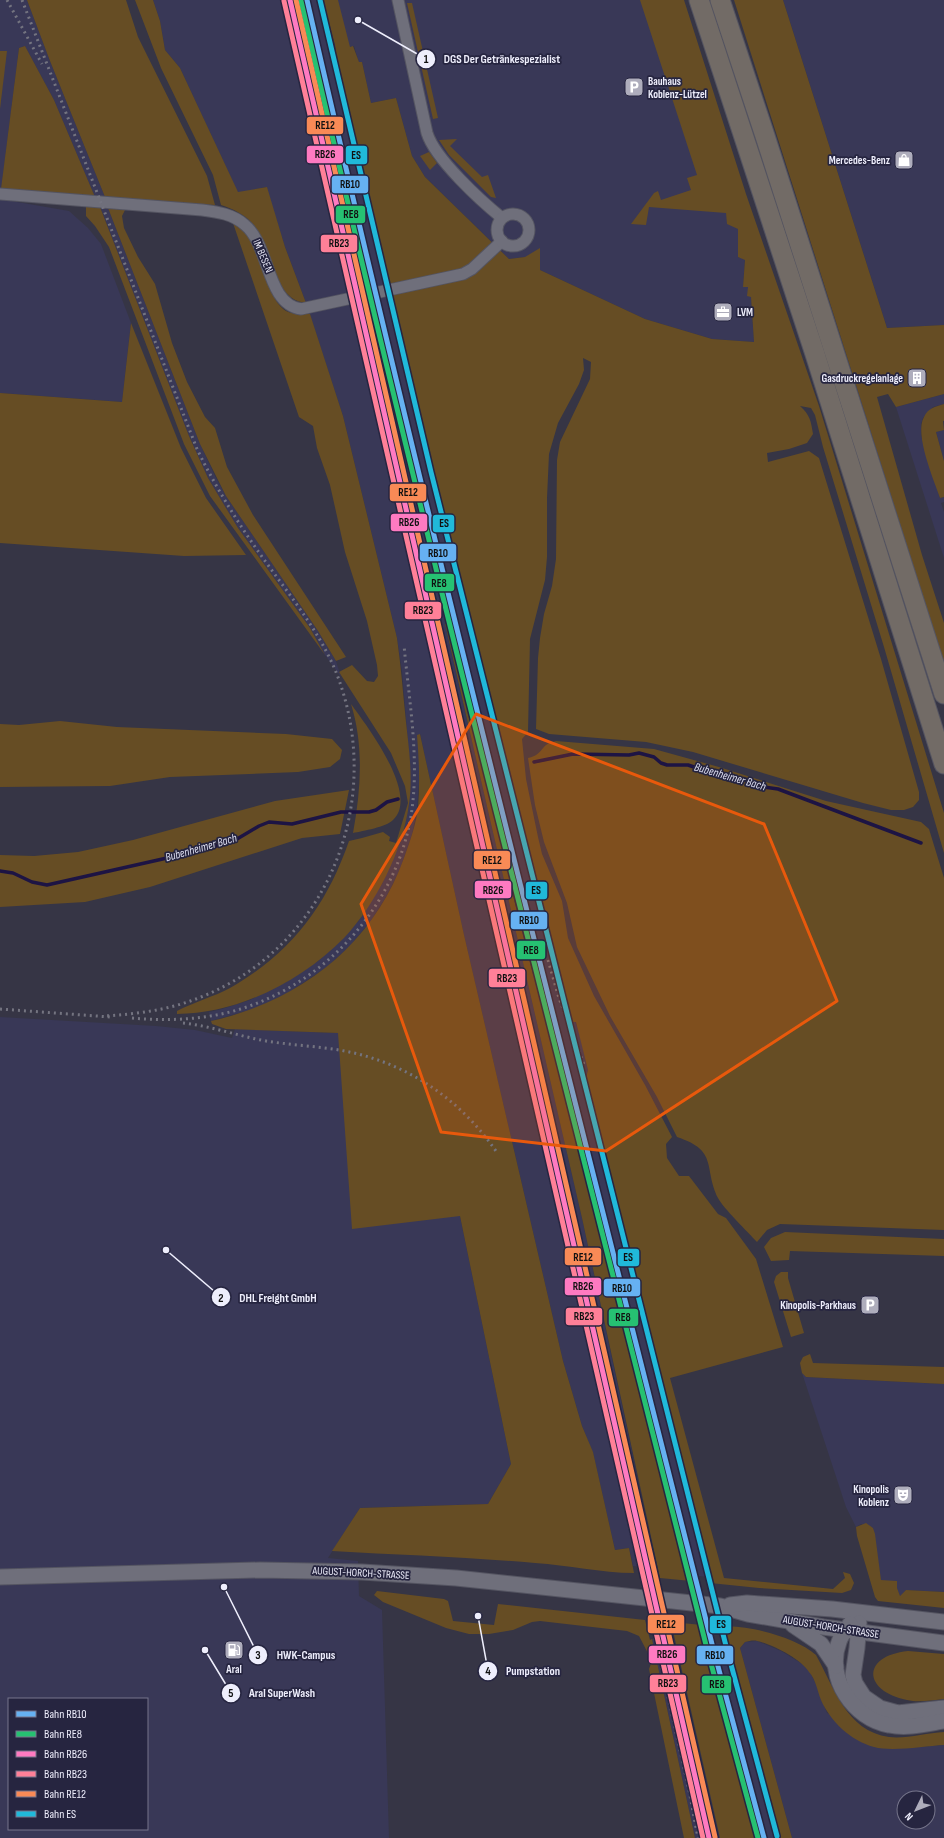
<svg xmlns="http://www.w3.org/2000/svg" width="944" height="1838" viewBox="0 0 944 1838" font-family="'Sofia Sans Condensed',sans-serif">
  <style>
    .built { fill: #393857; fill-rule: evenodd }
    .green { fill: #664d24 }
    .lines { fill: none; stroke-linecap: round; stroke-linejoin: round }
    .stream { stroke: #1d1444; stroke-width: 3.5 }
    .street-casing { stroke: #545461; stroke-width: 13 }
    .secondary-casing { stroke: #545461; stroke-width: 17 }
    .highway-casing { stroke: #545461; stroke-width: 21 }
    .street { stroke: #6f6f7b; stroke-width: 11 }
    .secondary { stroke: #6f6f7b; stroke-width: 15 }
    .highway { stroke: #726b66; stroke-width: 19 }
    .rail { stroke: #747480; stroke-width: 3; stroke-dasharray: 2 4; stroke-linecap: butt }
    .rail-1-casing { stroke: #262540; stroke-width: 8 }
    .rail-2-casing { stroke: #262540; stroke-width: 8 }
    .rail-3-casing { stroke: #262540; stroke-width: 8 }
    .rail-4-casing { stroke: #262540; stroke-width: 8 }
    .rail-5-casing { stroke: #262540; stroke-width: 8 }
    .rail-6-casing { stroke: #262540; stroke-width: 8 }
    .rail-1 { stroke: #66b1f2; stroke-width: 5 }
    .rail-2 { stroke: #26c172; stroke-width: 5 }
    .rail-3 { stroke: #fe7ac1; stroke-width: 5 }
    .rail-4 { stroke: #ff8098; stroke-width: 5 }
    .rail-5 { stroke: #f98a56; stroke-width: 5 }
    .rail-6 { stroke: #20b9da; stroke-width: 5 }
    .marked { fill: #e8590c; fill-opacity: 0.2; stroke: #e8590c; stroke-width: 3; stroke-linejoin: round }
    .labels { text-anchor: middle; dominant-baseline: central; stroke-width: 3.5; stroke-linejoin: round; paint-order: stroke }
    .poi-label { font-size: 11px; font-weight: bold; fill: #eeeefc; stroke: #262540; text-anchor: end }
    .street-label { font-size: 11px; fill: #eeeefc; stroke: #262540 }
    .water-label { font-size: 12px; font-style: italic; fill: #dddef0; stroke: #262540 }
    .leader { fill: none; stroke: #eeeefc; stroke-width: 1.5 }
    .callout-dot { fill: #eeeefc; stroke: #262540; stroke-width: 1.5 }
    .mark-label { font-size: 12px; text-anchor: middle; font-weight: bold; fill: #111 }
    .callout-label { font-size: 12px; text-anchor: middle; font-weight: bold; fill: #eeeefc; stroke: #262540; stroke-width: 3.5; stroke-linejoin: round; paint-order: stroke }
    .line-badge { stroke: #262540; stroke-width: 1.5 }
    .pale-badge-label { font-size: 11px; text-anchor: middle; font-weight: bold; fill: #111 }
  </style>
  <rect width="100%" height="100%" fill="#363545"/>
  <!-- built -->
  <g class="built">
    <path d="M0 0H27L50 61 105 197H95L54 100 25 46 19 48 0 199 69 211 88 228 101 244 131 323 122 402 0 393Z"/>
    <path d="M153 0H675L738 229V257L745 259 743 287H748L751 296 754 342 712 339 645 319 540 270 525 257 509 259 425 177 412 156 396 98 371 103 362 62 359 63 354 46 350 47 331 27 335 45 338 76 393 325 465 597 498 742 524 838 555 968 579 1032 588 1070 585 1082 589 1110 708 1577 690 1575 540 978 534 974 520 917V889L485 749 464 673 445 624 582 1218 657 1569 633 1566 629 1548 615 1550 593 1453 582 1426 563 1361 464 935 420 734 419 783 417 809 412 834 400 869 387 895 370 922 349 947 327 967 288 993 257 1008 211 1021 209 1012 222 1009 250 1000 286 982 318 961 343 938 359 920 382 884 400 839 409 806 410 766 402 672 397 638 343 416 306 303 285 247 266 187 238 193 180 68 165 50 160 21Z"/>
    <path d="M783 0H944V325L887 328Z"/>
    <path d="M100 207 108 208 200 444 215 476 226 496 318 631 336 661 341 677 325 655 310 628 238 528 208 478 189 436Z"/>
    <path d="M944 394V404L933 407 923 418 921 424V435L940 498 944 497V502L941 503 944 512V558L896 407Z"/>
    <path d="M944 430V461L936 432Z"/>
    <path d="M0 1017 156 1026 195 1030 232 1038 235 1029 338 1033 460 1216 511 1464 488 1504 360 1508 328 1558 358 1561 359 1596 382 1610 389 1838H0ZM9 1699H147V1829H9Z"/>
    <path d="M802 1373 806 1377 944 1384V1592L906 1590 900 1597 897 1589V1581H881L873 1528 861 1524 856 1527 846 1507Z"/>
    <path d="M673 1634 684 1684 720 1838H705L692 1777 685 1762 700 1838H695L652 1639Z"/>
    <path d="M757 1641 781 1651 804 1665 810 1672 817 1686 827 1713 902 1748 944 1745V1838H792L740 1648 745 1642ZM904 1798H928V1822H904Z"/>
    <path d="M727 1643 750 1739 777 1838H761L707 1644Z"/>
  </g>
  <!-- green -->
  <g class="green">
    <path d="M27 0H126L138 37 207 176 215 205 140 201 105 197 50 61Z"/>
    <path d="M135 0H153L160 21 165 50 180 68 238 192 267 187 285 247 306 303C272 300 272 246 252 223 244 214 233 209 221 205L213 175 161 68Z"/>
    <path d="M323 0H338L350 47 353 46 359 62H362L371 103 396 98 412 156 425 177 509 259 525 257 540 248V270L645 319 712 339 754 342 751 297 747 296 748 287H743L745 260 738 257V229L727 224 726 213 649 207 646 225 631 224 654 193 658 191 661 200 691 190 687 178 697 175 640 0H684L746 194 819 406 944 813V853L884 647 823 447 815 415 811 408 800 406C810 415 811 421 813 434L807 443 789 449 767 453 768 462 809 451 819 458 881 659 919 792V800L913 807 904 810H891L863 803 693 752 646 742 549 734 536 729 538 658 540 638 544 614 552 586 556 559 557 460 560 442 590 379 591 362 583 358 584 370 579 384 558 423 549 454 547 498V557L545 580 530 639 528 732 522 739 526 779 538 837 542 854 562 901 568 938 594 996 645 1085 672 1137 666 1144 667 1158 679 1176H689L718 1214 726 1218 756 1259 783 1347 670 1378 724 1578 833 1589 845 1578 843 1572 850 1574 854 1583 851 1590 842 1593 759 1588 710 1583 589 1110 585 1082 588 1070 576 1022H571L563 1002 524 838 498 742 465 597 393 325 338 76 335 45Z"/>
    <path d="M734 0H783L887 328 944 325V394L896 407 888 394 877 397 922 555 944 623V663Z"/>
    <path d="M407 3H412L438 118 433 119Z"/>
    <path d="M25 46 54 100 95 197 1 189 19 48Z"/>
    <path d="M0 51H7L0 109Z"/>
    <path d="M457 139 450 146 482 177 488 175 496 198 491 197 449 155 439 140Z"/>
    <path d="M429 152 437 163 430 170 420 156Z"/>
    <path d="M86 207H100L189 436 208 478 238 528 310 628 325 655 210 496 184 444 109 247 95 226 86 216Z"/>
    <path d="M108 208 125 210 122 216 124 228 138 257 155 284 172 343 187 382 205 417 215 428 227 467 253 515 346 657 336 661 318 631 226 496 200 444Z"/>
    <path d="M233 223C239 227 247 232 251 239 264 257 266 298 286 311 293 315 302 314 310 314L343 416 397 638C401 666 403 694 406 722 409 749 413 777 409 804 403 850 376 904 344 938 302 981 237 1014 177 1014V1011C194 1002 213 997 230 988 291 953 326 907 349 841L362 838 383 832 390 837 389 841 396 843 408 803 405 786 391 753 339 672 352 665 367 681 374 682 378 676 377 665 367 621 345 552 330 485 317 448 313 426 299 417Z"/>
    <path d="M131 323 181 448 206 498 246 555 184 556 0 543V393L122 402Z"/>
    <path d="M944 404V421H943L944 430 936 432 944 461V497L940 498C934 480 914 434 924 417 928 408 935 407 944 404Z"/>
    <path d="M451 622 520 890 512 892 533 974 540 978 691 1581 660 1578 582 1218 445 624Z"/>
    <path d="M351 704C367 726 420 795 393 820 386 827 363 831 353 833 361 789 364 746 351 704Z"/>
    <path d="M60 721 117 727 286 734 332 739 342 750 340 759 330 767 298 772 170 777 110 786 0 787V724L19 725Z"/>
    <path d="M420 734 464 935 563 1361 582 1426 593 1452 615 1550 629 1548 634 1573C601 1573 568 1565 535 1563 467 1557 400 1555 332 1551L360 1508 488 1504 511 1464 460 1216 352 1229 338 1033 226 1029 212 1024 211 1021C300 1001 373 945 404 858 410 841 416 825 418 808 420 783 419 759 417 735Z"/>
    <path d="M556 741 654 749 719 767 826 801 921 822 929 829 944 878V1230L780 1224 767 1230 757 1242C748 1232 723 1208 718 1198 703 1167 719 1151 677 1137L657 1097 610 1016 577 947 567 903 544 842 535 805 528 758C537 756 539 753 544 747 546 744 552 742 556 741Z"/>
    <path d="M349 790 340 834 302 838 150 887 85 902 0 907V855L34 856 78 852 133 840 275 801Z"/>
    <path d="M785 1232 944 1239V1256L790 1251 789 1260 771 1261 764 1247 771 1238Z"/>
    <path d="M781 1272H788V1278L804 1333 791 1337 774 1282 776 1276Z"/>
    <path d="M810 1354 813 1363 944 1367V1384L806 1377 802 1373 800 1363 803 1357Z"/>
    <path d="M866 1523 873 1528 875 1534 881 1580 897 1581V1588L900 1596 906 1590 944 1592V1608L878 1601 875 1597 857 1536 856 1527Z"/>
    <path d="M377 1591 444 1599 448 1601 453 1621 494 1625 498 1604 645 1620 650 1640 652 1639 695 1838H684L649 1669 652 1661 639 1636 627 1631 540 1621 532 1622 513 1630 489 1634H469L446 1628 383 1602 374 1595Z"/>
    <path d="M671 1622 702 1625 761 1838H720Z"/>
    <path d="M720 1627C746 1624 796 1637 816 1655 834 1687 846 1731 889 1737 906 1739 926 1733 944 1732V1745C925 1746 892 1752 874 1747 851 1741 830 1721 821 1700 817 1690 816 1680 809 1672 801 1659 772 1644 757 1641 754 1640 749 1641 745 1642L740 1648 792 1838H777L750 1739 728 1643 723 1644Z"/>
    <path d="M908 1651 944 1654V1699C932 1700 919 1703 907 1700 863 1691 861 1656 908 1651Z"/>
    <path d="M687 1761 705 1838H700L685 1762Z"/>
  </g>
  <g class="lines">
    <!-- stream -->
    <g class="stream">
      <path d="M534 762 573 754 629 755 639 753 654 757 661 763 667 765H688L706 771H712L720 775 744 779 757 786 778 789 921 843"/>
      <path d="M0 871 13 873 32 882 47 885 207 849 237 839 259 826 269 822 292 824 341 812H369L376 810 387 802 398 799"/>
    </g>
    <!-- street casing -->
    <g class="street-casing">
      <g id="street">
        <path d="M398 0 427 133C435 159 481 201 502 218"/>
        <path d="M0 194 202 210C218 212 233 214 245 225 270 245 266 304 301 309L463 274 472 269 502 241"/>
        <circle cx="513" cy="230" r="16"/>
      </g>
    </g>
    <!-- secondary casing -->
    <g class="secondary-casing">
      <g id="secondary">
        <path d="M0 1577 260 1570 362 1572 456 1578 720 1606 748 1614 823 1627 944 1643"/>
        <path d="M730 1605 747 1603 832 1609 944 1622"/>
        <path d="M859 1623 857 1648 853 1675 855 1683 864 1697 880 1708 898 1713 944 1708"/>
        <path d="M850 1624C846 1630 841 1635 839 1642 825 1678 854 1719 889 1725 907 1729 926 1724 944 1721"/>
        <path d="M793 1625 821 1644 836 1666"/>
      </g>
    </g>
    <!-- highway casing -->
    <g class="highway-casing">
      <g id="highway">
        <path d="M699 0 815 354 944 764"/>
        <path d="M720 0 765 136 944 694"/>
      </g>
    </g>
    <!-- street -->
    <use href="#street" class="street"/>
    <!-- secondary -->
    <use href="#secondary" class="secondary"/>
    <!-- highway -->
    <use href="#highway" class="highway"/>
    <!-- rail -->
    <g class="rail">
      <path d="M7 0 42 64"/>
      <path d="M22 0 197 449C217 490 241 528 268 565 294 601 324 638 339 680 384 806 326 947 201 997 169 1010 138 1014 104 1016"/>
      <path d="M282 0 639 1567 689 1790 698 1838"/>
      <path d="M548 960 559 998 584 1065"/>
      <path d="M0 1009 110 1017"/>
      <path d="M132 1018C165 1021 198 1020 230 1012 322 988 395 909 411 816 420 760 409 701 404 645"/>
      <path d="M183 1023C211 1026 238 1036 266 1041 290 1045 315 1046 339 1050 405 1061 461 1099 498 1154"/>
    </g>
    <!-- rail-1 casing -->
    <g class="rail-1-casing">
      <path id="rail-1" d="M307 0C433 550 574 1097 712 1644L764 1838"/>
    </g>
    <!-- rail-2 casing -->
    <g class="rail-2-casing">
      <path id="rail-2" d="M301 1C427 552 569 1098 706 1645L758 1838"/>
    </g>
    <!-- rail-3 casing -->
    <g class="rail-3-casing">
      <path id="rail-3" d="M290 0 709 1838"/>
    </g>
    <!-- rail-4 casing -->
    <g class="rail-4-casing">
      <path id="rail-4" d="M284 1 703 1838"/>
    </g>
    <!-- rail-5 casing -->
    <g class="rail-5-casing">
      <path id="rail-5" d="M296 0 715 1837"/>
    </g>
    <!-- rail-6 casing -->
    <g class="rail-6-casing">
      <path id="rail-6" d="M320 0 431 472 725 1642 777 1836"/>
    </g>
    <!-- rail-1 -->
    <use href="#rail-1" class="rail-1"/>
    <!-- rail-2 -->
    <use href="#rail-2" class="rail-2"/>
    <!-- rail-3 -->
    <use href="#rail-3" class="rail-3"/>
    <!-- rail-4 -->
    <use href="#rail-4" class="rail-4"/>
    <!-- rail-5 -->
    <use href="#rail-5" class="rail-5"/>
    <!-- rail-6 -->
    <use href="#rail-6" class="rail-6"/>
  </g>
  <!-- marked area -->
  <path class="marked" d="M476 714 764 824 837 1001 606 1151 441 1132 361 904Z"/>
  <!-- icons -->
  <defs>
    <g id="parking-square" transform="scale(1)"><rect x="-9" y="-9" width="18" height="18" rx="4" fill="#aeadbc" stroke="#262540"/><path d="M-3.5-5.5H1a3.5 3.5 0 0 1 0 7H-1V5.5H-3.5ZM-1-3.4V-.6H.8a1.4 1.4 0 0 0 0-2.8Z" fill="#fff"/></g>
    <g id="shop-square" transform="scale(1)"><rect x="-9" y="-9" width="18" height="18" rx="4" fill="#aeadbc" stroke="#262540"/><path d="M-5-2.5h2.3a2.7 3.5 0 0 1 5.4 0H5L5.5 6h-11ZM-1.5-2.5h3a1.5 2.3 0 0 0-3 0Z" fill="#fff"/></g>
    <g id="office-square" transform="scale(1)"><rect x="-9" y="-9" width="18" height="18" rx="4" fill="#aeadbc" stroke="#262540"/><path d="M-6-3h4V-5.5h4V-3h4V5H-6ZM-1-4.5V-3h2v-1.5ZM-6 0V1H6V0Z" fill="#fff"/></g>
    <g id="building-square" transform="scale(1)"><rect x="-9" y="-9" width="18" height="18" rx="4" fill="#aeadbc" stroke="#262540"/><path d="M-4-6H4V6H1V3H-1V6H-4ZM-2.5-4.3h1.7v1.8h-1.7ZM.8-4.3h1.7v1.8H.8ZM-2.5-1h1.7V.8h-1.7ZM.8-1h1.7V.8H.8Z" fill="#fff"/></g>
    <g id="theatre-square" transform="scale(1)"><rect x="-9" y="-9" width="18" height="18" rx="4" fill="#aeadbc" stroke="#262540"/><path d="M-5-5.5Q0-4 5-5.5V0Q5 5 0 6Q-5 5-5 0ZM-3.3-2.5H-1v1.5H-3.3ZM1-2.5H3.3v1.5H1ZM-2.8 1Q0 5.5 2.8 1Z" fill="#fff"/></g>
    <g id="fuel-square" transform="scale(1)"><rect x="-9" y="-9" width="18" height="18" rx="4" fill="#aeadbc" stroke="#262540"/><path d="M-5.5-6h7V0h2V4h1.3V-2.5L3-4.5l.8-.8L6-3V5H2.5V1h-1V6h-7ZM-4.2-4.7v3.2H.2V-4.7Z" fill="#fff"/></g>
  </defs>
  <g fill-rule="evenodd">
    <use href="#parking-square" x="634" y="87"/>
    <use href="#shop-square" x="904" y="160"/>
    <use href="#office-square" x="723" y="312"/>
    <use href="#building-square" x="917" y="378"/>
    <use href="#parking-square" x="870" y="1305"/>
    <use href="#theatre-square" x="903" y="1495"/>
    <use href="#fuel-square" x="234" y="1650"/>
  </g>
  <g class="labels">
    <!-- poi labels -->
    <g class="poi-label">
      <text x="648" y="81" text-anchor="start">Bauhaus<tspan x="648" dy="13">Koblenz-Lützel</tspan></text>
      <text x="890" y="160">Mercedes-Benz</text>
      <text x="737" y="312" text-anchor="start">LVM</text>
      <text x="903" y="378">Gasdruckregelanlage</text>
      <text x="856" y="1305">Kinopolis-Parkhaus</text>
      <text x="889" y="1489">Kinopolis<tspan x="889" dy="13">Koblenz</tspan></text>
      <text x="234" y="1669" text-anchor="middle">Aral</text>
    </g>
    <!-- street labels -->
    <g class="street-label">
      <text transform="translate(263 256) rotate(67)">IM BESEN</text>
      <text transform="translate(361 1573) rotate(3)">AUGUST-HORCH-STRASSE</text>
      <text transform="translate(831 1627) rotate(9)">AUGUST-HORCH-STRASSE</text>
    </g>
    <!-- water labels -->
    <g class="water-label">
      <text transform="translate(730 777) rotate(16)">Bubenheimer Bach</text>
      <text transform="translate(201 848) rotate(-16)">Bubenheimer Bach</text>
    </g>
  </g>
  <!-- callouts -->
  <path class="leader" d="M358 20L426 59M166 1250L221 1297M224 1587L258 1655M478 1616L488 1671M205 1650L231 1693"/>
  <g class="callout-dot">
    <circle cx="358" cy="20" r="4"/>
    <circle cx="166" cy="1250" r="4"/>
    <circle cx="224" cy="1587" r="4"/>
    <circle cx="478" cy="1616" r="4"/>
    <circle cx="205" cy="1650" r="4"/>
    <circle cx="426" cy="59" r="10"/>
    <circle cx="221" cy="1297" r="10"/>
    <circle cx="258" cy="1655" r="10"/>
    <circle cx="488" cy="1671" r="10"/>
    <circle cx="231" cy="1693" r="10"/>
  </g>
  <g class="mark-label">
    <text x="426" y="63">1</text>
    <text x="221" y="1302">2</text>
    <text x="258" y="1659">3</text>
    <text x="488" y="1675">4</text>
    <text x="231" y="1697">5</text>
  </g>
  <g class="callout-label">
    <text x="502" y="63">DGS Der Getränkespezialist</text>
    <text x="278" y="1302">DHL Freight GmbH</text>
    <text x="306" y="1659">HWK-Campus</text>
    <text x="533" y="1675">Pumpstation</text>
    <text x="282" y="1697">Aral SuperWash</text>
  </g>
  <g class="line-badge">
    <rect x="306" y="116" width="38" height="19" rx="4" fill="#f98a56"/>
    <rect x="306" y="145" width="38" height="19" rx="4" fill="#fe7ac1"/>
    <rect x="345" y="145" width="23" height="20" rx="4" fill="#20b9da"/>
    <rect x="331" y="175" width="38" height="19" rx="4" fill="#66b1f2"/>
    <rect x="335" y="205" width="31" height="19" rx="4" fill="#26c172"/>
    <rect x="320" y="234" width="38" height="19" rx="4" fill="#ff8098"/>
    <rect x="389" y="483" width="38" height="19" rx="4" fill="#f98a56"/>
    <rect x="390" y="513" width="38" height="19" rx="4" fill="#fe7ac1"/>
    <rect x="432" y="514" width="23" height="19" rx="4" fill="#20b9da"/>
    <rect x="419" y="543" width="38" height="19" rx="4" fill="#66b1f2"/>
    <rect x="424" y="573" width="31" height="19" rx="4" fill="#26c172"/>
    <rect x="404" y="601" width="38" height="19" rx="4" fill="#ff8098"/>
    <rect x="473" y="850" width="38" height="20" rx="4" fill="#f98a56"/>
    <rect x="474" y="880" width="38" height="19" rx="4" fill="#fe7ac1"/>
    <rect x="525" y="881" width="23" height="19" rx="4" fill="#20b9da"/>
    <rect x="510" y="911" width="38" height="19" rx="4" fill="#66b1f2"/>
    <rect x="516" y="940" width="30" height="20" rx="4" fill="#26c172"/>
    <rect x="488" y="968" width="38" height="20" rx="4" fill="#ff8098"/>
    <rect x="564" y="1247" width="38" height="19" rx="4" fill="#f98a56"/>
    <rect x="617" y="1248" width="23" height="19" rx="4" fill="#20b9da"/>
    <rect x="564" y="1277" width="38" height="19" rx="4" fill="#fe7ac1"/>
    <rect x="603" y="1278" width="38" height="19" rx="4" fill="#66b1f2"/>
    <rect x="565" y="1307" width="38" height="19" rx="4" fill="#ff8098"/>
    <rect x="608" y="1308" width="31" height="19" rx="4" fill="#26c172"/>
    <rect x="647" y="1614" width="38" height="20" rx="4" fill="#f98a56"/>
    <rect x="709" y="1615" width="23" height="19" rx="4" fill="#20b9da"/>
    <rect x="648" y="1645" width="38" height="19" rx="4" fill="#fe7ac1"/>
    <rect x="696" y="1645" width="38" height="20" rx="4" fill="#66b1f2"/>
    <rect x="649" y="1674" width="38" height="19" rx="4" fill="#ff8098"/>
    <rect x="701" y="1675" width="31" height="19" rx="4" fill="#26c172"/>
  </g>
  <g class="pale-badge-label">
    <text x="325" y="129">RE12</text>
    <text x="325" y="158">RB26</text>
    <text x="356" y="159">ES</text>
    <text x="350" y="188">RB10</text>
    <text x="351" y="218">RE8</text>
    <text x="339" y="247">RB23</text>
    <text x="408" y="496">RE12</text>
    <text x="409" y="526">RB26</text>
    <text x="444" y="527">ES</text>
    <text x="438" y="557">RB10</text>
    <text x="439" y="587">RE8</text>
    <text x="423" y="614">RB23</text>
    <text x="492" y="864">RE12</text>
    <text x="493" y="894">RB26</text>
    <text x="536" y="894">ES</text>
    <text x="529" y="924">RB10</text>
    <text x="531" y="954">RE8</text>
    <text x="507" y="982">RB23</text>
    <text x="583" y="1261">RE12</text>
    <text x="628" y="1261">ES</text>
    <text x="583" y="1290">RB26</text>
    <text x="622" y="1292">RB10</text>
    <text x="584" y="1320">RB23</text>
    <text x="623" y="1321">RE8</text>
    <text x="666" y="1628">RE12</text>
    <text x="721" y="1628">ES</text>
    <text x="667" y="1658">RB26</text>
    <text x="715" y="1659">RB10</text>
    <text x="668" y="1687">RB23</text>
    <text x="717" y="1688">RE8</text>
  </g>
  <!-- legend -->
  <rect x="8" y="1698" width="140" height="132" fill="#262540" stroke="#76758b"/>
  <rect x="16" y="1711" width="20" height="6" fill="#66b1f2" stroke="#76758b"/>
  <text x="44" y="1718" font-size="12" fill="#eeeefc">Bahn RB10</text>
  <rect x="16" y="1731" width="20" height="6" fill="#26c172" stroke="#76758b"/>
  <text x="44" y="1738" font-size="12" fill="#eeeefc">Bahn RE8</text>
  <rect x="16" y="1751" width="20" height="6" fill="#fe7ac1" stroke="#76758b"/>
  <text x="44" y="1758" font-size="12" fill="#eeeefc">Bahn RB26</text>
  <rect x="16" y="1771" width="20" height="6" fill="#ff8098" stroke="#76758b"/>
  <text x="44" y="1778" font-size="12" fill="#eeeefc">Bahn RB23</text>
  <rect x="16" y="1791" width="20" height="6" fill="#f98a56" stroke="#76758b"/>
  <text x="44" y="1798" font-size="12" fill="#eeeefc">Bahn RE12</text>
  <rect x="16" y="1811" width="20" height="6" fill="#20b9da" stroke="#76758b"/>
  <text x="44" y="1818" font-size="12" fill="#eeeefc">Bahn ES</text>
  <!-- north arrow -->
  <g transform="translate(916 1810) rotate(227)"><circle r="19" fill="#262540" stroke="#76758b"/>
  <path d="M0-3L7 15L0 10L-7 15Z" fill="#aeadbc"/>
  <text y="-6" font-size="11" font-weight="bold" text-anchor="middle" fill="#eeeefc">N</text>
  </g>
</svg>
